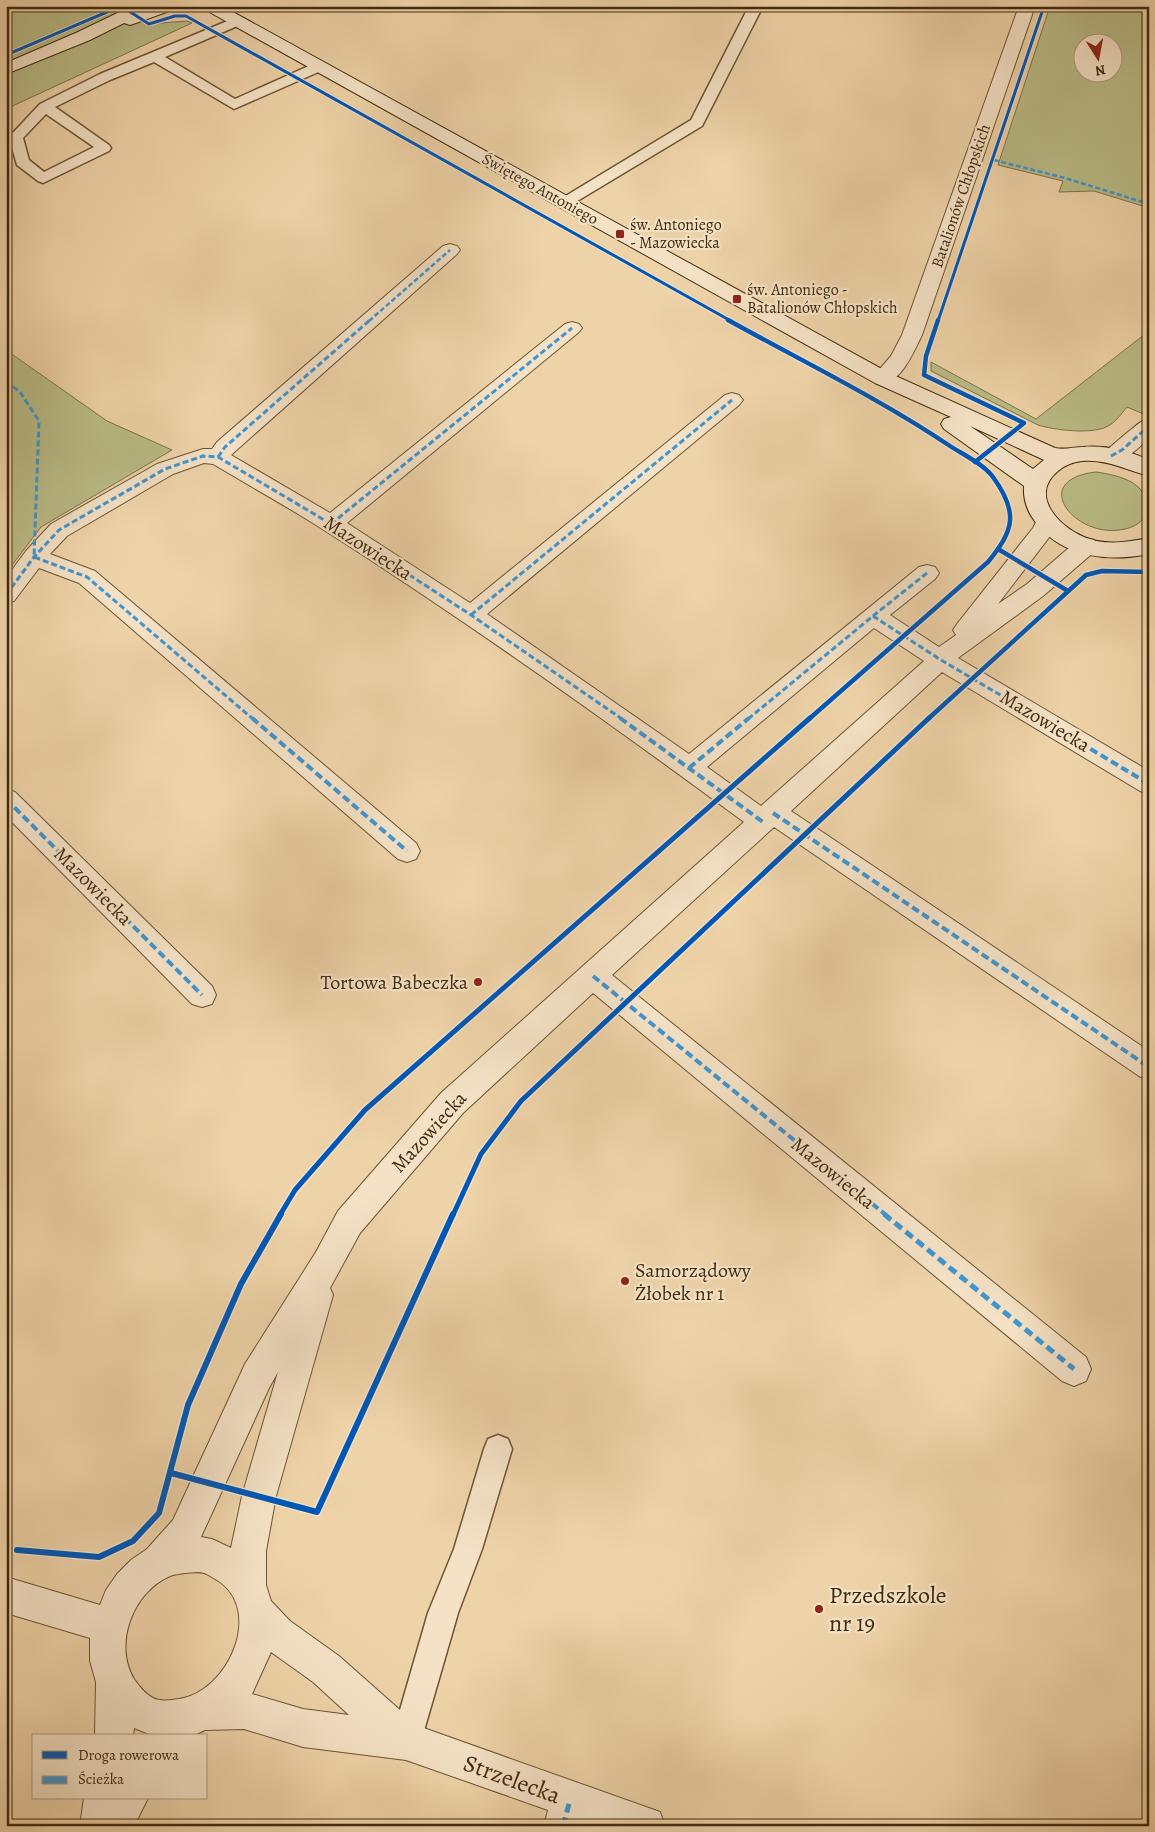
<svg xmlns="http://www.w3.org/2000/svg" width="1155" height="1832" viewBox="0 0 1155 1832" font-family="Alegreya,serif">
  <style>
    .green { fill: #babc87; stroke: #7d744a; fill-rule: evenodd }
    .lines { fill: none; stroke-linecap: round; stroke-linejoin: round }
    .lane-casing { stroke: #6c5534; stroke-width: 3 }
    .street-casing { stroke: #6c5534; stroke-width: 2 }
    .secondary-casing { stroke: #402b0e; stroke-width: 2 }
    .lane { fill: #f5e2c6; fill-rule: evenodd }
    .street { fill: #f5e2c6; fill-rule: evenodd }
    .secondary { fill: #f5e2c6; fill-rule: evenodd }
    .quiet-far3 { stroke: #3f96d2; stroke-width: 2.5; stroke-dasharray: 5 2.5; stroke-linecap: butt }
    .quiet-far2 { stroke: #3f96d2; stroke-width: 3; stroke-dasharray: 6 3; stroke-linecap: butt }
    .quiet-far1 { stroke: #3f96d2; stroke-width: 4; stroke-dasharray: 8 4; stroke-linecap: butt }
    .quiet { stroke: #3f96d2; stroke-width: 5; stroke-dasharray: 9 5; stroke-linecap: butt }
    .cycleway-far3-casing { stroke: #f5e2c6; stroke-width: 5 }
    .cycleway-far2-casing { stroke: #f5e2c6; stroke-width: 7 }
    .cycleway-far1-casing { stroke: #f5e2c6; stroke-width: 8 }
    .cycleway-casing { stroke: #f5e2c6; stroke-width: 9 }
    .cycleway-far3 { stroke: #0057b8; stroke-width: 3 }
    .cycleway-far2 { stroke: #0057b8; stroke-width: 4.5 }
    .cycleway-far1 { stroke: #0057b8; stroke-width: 5 }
    .cycleway { stroke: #0057b8; stroke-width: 6 }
    .poi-dot { fill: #8f2418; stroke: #f5e2c6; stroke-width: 2 }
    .labels { text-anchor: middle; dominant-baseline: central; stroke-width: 4.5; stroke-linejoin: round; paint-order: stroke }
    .far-street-label { font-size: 16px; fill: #402b0e; stroke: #f5e2c6 }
    .far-poi-label { font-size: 16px; fill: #402b0e; stroke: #f5e2c6; text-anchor: start }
    .street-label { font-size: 20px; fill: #402b0e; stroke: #f5e2c6 }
    .poi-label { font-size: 20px; fill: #402b0e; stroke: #f5e2c6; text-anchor: end }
    .near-poi-label { font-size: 24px; fill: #402b0e; stroke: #f5e2c6; text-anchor: start }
    .near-street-label { font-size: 24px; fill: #402b0e; stroke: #f5e2c6 }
  </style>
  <rect width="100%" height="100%" fill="#efd3a8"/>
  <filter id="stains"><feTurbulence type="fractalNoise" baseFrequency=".004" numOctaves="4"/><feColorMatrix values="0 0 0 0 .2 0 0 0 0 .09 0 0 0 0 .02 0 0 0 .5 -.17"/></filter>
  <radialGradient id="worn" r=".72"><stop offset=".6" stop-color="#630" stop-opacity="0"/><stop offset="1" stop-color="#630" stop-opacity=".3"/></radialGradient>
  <!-- green -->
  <g class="green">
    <path d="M6 6H122L149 24 187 21 192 23 6 109Z"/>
    <path d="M1050 6H1149V208L1094 191 1059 192 1063 181 998 165ZM1082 42H1112V72H1082Z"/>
    <path d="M1149 331V412L1146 415 1127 407C1121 414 1116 422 1108 426 1093 435 1054 430 1038 425L931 371V362L1036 419Z"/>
    <path d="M6 350 107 421 172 450 41 527 6 573Z"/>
    <path d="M1096 472C1109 474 1121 476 1133 483 1155 498 1152 523 1125 529 1077 541 1026 480 1096 472Z"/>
  </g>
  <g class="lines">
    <!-- lane casing -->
    <g class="lane-casing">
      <g id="lane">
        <path d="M749 6H763L702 126 569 206H559L556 203 559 200 691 120Z"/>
        <path d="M237 17 244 21 242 24 165 57 235 99 313 64H323L325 67 323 70 234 109 154 62 110 80 55 107 109 145 111 148 109 151 43 183 38 181 17 165 9 137 40 104 100 74ZM46 114 94 147 44 172 29 160 23 138Z"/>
        <path d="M498 1435 508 1439 512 1449 482 1549 458 1613 421 1741 417 1752 406 1756 395 1752 391 1741 428 1613 454 1549 484 1449 488 1439Z"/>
      </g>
    </g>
    <!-- street casing -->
    <g class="street-casing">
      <g id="street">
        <path d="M1019 6H1035L922 335C913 353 899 389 875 383L872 378 891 356 902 335Z"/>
        <path d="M450 244 457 246 460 250 457 254 231 455 330 513 565 324 572 322 579 324 582 328 579 332 347 523 470 603 725 395 732 393 739 395 743 400 739 405 487 614 689 754 919 567 927 565 935 567 939 573 935 579 890 615 939 647 956 635 953 630 957 624 1033 528 1039 516 1047 514 1055 516 1058 522 1054 531 998 604 1027 584 1078 540 1086 538 1094 540 1097 546 1094 552 1043 596 958 658 1149 771V794L1140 791 942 672 791 811 1149 1051V1080L1139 1076 774 827 612 975 1086 1357 1091 1369 1086 1381 1074 1386 1062 1381 593 993 463 1113 360 1233 330 1288 333 1295 276 1496 266 1551V1585L271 1601 290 1621 339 1656 418 1726 646 1807 660 1812 665 1826H591L583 1823 582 1826H544L548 1810 406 1760 303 1747 244 1729 205 1730 196 1734 180 1736H154L134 1728 133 1736H95L96 1682 90 1661V1638L6 1613V1577L100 1605 106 1590 117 1574 131 1560 147 1549 173 1520 245 1364 316 1252 338 1211 441 1093 744 822C607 721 468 622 324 530 288 507 250 486 213 464L204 463 173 474 67 536 50 554 95 571 416 843 420 851 416 859 407 862 398 859 79 583 39 568 14 601 6 603V578L26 551 51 524 157 464 203 449H212L217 442 443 246ZM874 628 924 661 761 806 707 767ZM278 1372 242 1496 231 1548 212 1539 201 1537 269 1388ZM185 1573C191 1573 198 1571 204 1573 208 1574 213 1578 217 1580 265 1610 228 1692 179 1699 170 1700 161 1702 153 1698 145 1694 139 1686 134 1679 113 1644 133 1592 170 1576 175 1574 180 1574 185 1573ZM271 1652 313 1682 349 1715 303 1709 252 1694Z"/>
        <path d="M1149 419V438C1136 450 1122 466 1103 461L1100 456C1102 454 1137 424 1141 422 1142 421 1147 419 1149 419Z"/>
        <path d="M6 789 15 792 212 986 216 995 212 1004 202 1007 192 1004 6 816Z"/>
        <path d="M84 1798H148L134 1826H80Z"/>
      </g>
    </g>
    <!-- secondary casing -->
    <g class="secondary-casing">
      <g id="secondary">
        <path d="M132 6H177L175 9 136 23 130 25 124 23 90 40 6 74V63L78 32Z"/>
        <path d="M202 6H222L889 373 1055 448C1065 450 1073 447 1083 447 1105 445 1129 451 1149 460V476C1126 470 1107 459 1082 461 1073 462 1065 465 1058 471 1029 495 1058 526 1084 537 1104 546 1128 542 1149 538V554C1110 562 1064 558 1038 525 1028 514 1023 500 1024 486L944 429 941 424 944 419 951 417 875 383 204 9ZM970 426 1042 459 1044 460 1033 469Z"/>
      </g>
    </g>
    <!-- lane -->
    <use href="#lane" class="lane"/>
    <!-- street -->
    <use href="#street" class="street"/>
    <!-- secondary -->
    <use href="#secondary" class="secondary"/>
    <!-- quiet-far3 -->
    <g class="quiet-far3">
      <path d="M994 160 1065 178 1149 204"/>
      <path d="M369 321 450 250"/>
    </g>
    <!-- quiet-far2 -->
    <g class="quiet-far2">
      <path d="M6 381 20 392 39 421 34 557 87 577 253 719"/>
      <path d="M1111 456 1122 450 1149 426"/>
      <path d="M218 457 225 447 370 320"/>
      <path d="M331 524 572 328"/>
      <path d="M6 595 34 557 59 530 165 469 203 456 218 457 331 524 471 615 622 719"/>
      <path d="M471 615 732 400"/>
      <path d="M873 616 927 573"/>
      <path d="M748 719 873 616 941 660 1041 719"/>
    </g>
    <!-- quiet-far1 -->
    <g class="quiet-far1">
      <path d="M252 718 407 851"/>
      <path d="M620 718 763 822"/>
      <path d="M1039 718 1149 784"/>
      <path d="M689 768 749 718"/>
      <path d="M6 799 202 995"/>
      <path d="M773 813 1149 1067"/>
      <path d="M593 976 886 1215"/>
    </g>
    <!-- quiet -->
    <g class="quiet">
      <path d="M884 1214 1074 1369"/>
      <path d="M563 1826 570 1800"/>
    </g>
    <!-- cycleway-far3 casing -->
    <g class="cycleway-far3-casing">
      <g id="cycleway-far3">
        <path d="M6 55 121 6 149 24 175 16H186L731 321"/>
        <path d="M938 321 1044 6"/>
      </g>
    </g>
    <!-- cycleway-far2 casing -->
    <g class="cycleway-far2-casing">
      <g id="cycleway-far2">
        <path d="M728 320C802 361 880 399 950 446 964 455 983 464 993 477 1019 513 1014 530 988 562L809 719"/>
        <path d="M938 320 926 356 924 375 1024 423 975 462"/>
        <path d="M998 549 1068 591"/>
        <path d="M928 719 1086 575 1102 571 1149 572"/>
      </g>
    </g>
    <!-- cycleway-far1 casing -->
    <g class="cycleway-far1-casing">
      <g id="cycleway-far1">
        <path d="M280 1215 295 1190 365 1110 810 718"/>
        <path d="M453 1215 481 1154 521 1101 929 718"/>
      </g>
    </g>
    <!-- cycleway casing -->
    <g class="cycleway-casing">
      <g id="cycleway">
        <path d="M171 1473 317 1512 453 1214"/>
        <path d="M17 1550 99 1557 133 1541 159 1513 188 1405 241 1284 281 1214"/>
      </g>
    </g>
    <!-- cycleway-far3 -->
    <use href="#cycleway-far3" class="cycleway-far3"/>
    <!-- cycleway-far2 -->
    <use href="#cycleway-far2" class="cycleway-far2"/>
    <!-- cycleway-far1 -->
    <use href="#cycleway-far1" class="cycleway-far1"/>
    <!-- cycleway -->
    <use href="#cycleway" class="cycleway"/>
  </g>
  <!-- markers -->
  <g class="poi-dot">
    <rect x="615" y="229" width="10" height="10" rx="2.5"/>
    <rect x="732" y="294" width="10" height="10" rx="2.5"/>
    <circle cx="478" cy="982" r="5"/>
    <circle cx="625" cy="1281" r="5"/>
    <circle cx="819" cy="1609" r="5"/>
  </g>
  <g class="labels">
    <!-- far-street labels -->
    <g class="far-street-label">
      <text transform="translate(540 189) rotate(29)">Świętego Antoniego</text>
      <text transform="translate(961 196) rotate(-71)">Batalionów Chłopskich</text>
    </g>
    <!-- far-poi labels -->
    <g class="far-poi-label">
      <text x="630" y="225">św. Antoniego<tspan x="630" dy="18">- Mazowiecka</tspan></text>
      <text x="747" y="290">św. Antoniego -<tspan x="747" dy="18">Batalionów Chłopskich</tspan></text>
    </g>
    <!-- street labels -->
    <g class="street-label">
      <text transform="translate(368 548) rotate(33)">Mazowiecka</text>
      <text transform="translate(1045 721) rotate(31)">Mazowiecka</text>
      <text transform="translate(93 886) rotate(45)">Mazowiecka</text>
      <text transform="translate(429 1132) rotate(-48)">Mazowiecka</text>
      <text transform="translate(833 1173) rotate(39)">Mazowiecka</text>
    </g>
    <!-- poi labels -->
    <g class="poi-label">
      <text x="468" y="982">Tortowa Babeczka</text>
      <text x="635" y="1270" text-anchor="start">Samorządowy<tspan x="635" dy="23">Żłobek nr 1</tspan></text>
    </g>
    <!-- near-poi labels -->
    <g class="near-poi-label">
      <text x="829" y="1595">Przedszkole<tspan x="829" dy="28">nr 19</tspan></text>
    </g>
    <!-- near-street labels -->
    <g class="near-street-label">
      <text transform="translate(512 1779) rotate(20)">Strzelecka</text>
    </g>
  </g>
  <!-- margin -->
  <rect width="1155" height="1832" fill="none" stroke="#efd3a8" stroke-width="25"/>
  <rect x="8" y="8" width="1140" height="1817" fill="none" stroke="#402b0e" stroke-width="2.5"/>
  <rect x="12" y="12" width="1130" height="1807" fill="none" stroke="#402b0e"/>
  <!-- legend -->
  <rect x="32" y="1734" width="175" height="65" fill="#f5e2c6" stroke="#ad997c"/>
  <rect x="42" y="1751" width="25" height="8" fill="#0057b8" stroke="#ad997c"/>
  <text x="78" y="1760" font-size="15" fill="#402b0e">Droga rowerowa</text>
  <rect x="42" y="1776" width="25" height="8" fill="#3f96d2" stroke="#ad997c"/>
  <text x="78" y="1784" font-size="15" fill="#402b0e">Ścieżka</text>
  <!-- north arrow -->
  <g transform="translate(1098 58) rotate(169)"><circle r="24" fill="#f5e2c6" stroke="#ad997c"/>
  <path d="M0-4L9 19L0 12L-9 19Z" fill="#8f2418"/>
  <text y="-8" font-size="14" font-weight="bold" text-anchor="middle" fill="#402b0e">N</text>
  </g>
  <rect width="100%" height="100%" filter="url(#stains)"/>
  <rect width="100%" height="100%" fill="url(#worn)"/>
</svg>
